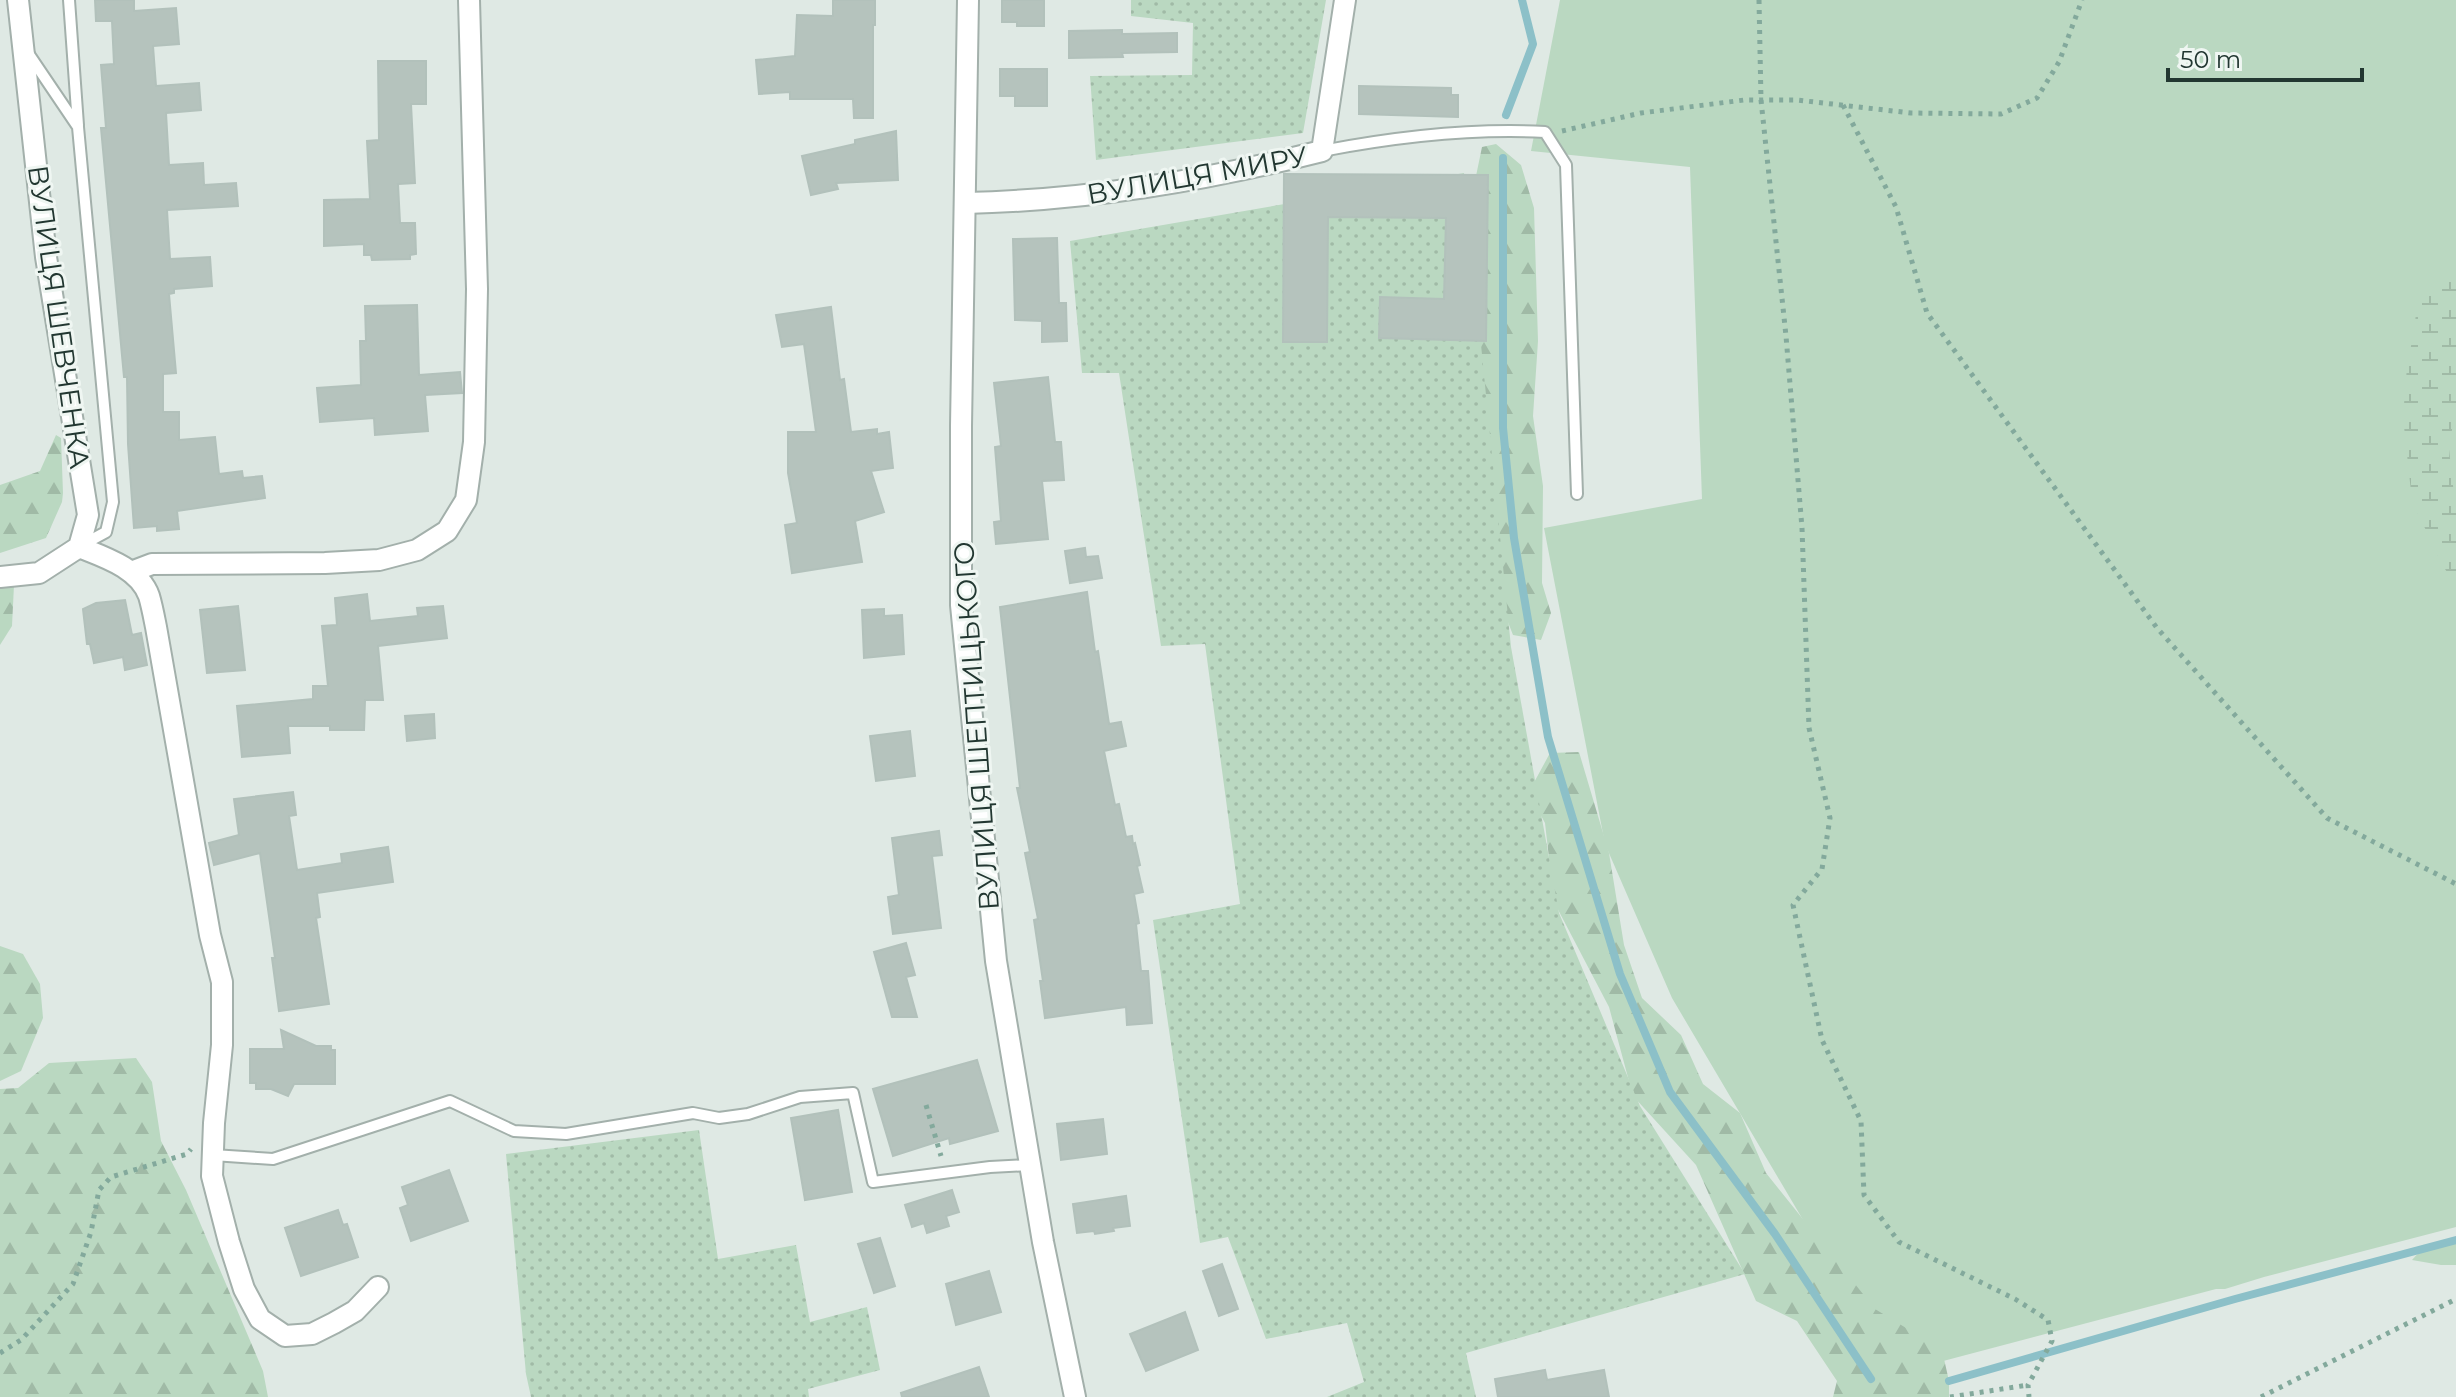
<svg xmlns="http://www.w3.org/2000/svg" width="2456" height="1397" viewBox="0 0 2456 1397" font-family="Montserrat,sans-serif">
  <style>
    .grass { fill: #bad8c1 }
    .forest { fill: url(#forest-firs) }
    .wetland { fill: url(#wetland-marsh) }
    .park { fill: url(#park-dots) }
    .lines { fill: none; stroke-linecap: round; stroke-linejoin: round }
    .stream { stroke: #8cc0c8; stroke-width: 8 }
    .building { fill: #b5c3bd; stroke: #b2c1bb; stroke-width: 2 }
    .service-casing { stroke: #a3b0ab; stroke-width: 14 }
    .minor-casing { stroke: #a3b0ab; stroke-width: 24 }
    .path { stroke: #83a99c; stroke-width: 5; stroke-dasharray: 4 6; stroke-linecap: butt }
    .service { stroke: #fff; stroke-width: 10 }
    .minor { stroke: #fff; stroke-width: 20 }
    .labels { text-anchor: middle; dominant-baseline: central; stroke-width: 6; stroke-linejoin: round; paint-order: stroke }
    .street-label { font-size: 28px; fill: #223731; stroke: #eff6f2 }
  </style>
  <defs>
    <pattern id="forest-firs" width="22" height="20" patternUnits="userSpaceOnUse" patternTransform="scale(2)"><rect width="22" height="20" fill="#bad8c1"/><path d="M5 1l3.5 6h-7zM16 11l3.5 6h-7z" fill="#a0baa6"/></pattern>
    <pattern id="wetland-marsh" width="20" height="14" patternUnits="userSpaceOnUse" patternTransform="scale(2)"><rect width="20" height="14" fill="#bad8c1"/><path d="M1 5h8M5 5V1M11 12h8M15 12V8" fill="none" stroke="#a0baa6"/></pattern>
    <pattern id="park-dots" width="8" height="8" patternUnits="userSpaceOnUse" patternTransform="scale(2)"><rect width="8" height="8" fill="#bad8c1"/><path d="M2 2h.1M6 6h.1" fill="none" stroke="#a0baa6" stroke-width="1.8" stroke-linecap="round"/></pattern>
  </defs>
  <rect width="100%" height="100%" fill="#dfe9e4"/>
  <!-- grass -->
  <g class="grass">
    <path d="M1560 0H2456V1227L2264 1277 2225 1289H2216L1894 1374 1672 998 1605 844 1544 528 1702 499 1690 167 1531 151Z"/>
    <path d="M2456 1239V1265H2441L2412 1260C2422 1247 2440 1241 2456 1239Z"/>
  </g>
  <!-- forest -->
  <g class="forest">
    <path d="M1496 144 1521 165 1534 208 1538 341 1533 416 1543 486 1542 583 1551 613 1541 640 1513 635 1504 612 1475 402 1476 176 1482 147Z"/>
    <path d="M56 435 61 438 63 493 62 502 46 538 0 553V485L40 471Z"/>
    <path d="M14 585 12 626 0 645V588Z"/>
    <path d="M1579 752 1609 853 1624 945 1642 998 1681 1035 1703 1084 1740 1113 1766 1173 1875 1309 1942 1350 1949 1381V1397H1833L1837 1381 1797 1321 1756 1301 1696 1165 1633 1096 1609 1007 1554 902 1545 823 1532 799 1531 788 1550 753Z"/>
    <path d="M0 946 23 954 40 984 43 1018 21 1071 0 1081Z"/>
    <path d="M136 1058 152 1082 161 1141 186 1190 263 1371 268 1397H0V1089L18 1088 49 1063Z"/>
  </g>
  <!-- wetland -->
  <path class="wetland" d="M2456 269V404L2449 449 2456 513V587L2442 564 2412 501 2403 417 2407 367 2415 325 2417 296 2441 276Z"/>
  <!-- park -->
  <g class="park">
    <path d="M1131 0H1326L1303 133 1096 160 1090 76 1192 75 1193 23 1131 16Z"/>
    <path d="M1464 173 1511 647 1559 913 1640 1106 1745 1274 1466 1353 1476 1397H1327L1364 1382 1347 1323 1266 1339 1228 1237 1200 1243 1153 920 1240 904 1205 644 1161 646 1119 373H1082L1070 241Z"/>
    <path d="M699 1130 718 1259 796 1245 810 1322 867 1307 880 1370 808 1389 809 1397H531L526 1374 506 1154Z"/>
  </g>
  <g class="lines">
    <!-- stream -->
    <g class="stream">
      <path d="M1506 115 1533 44 1522 0"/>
      <path d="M1503 158V428L1514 538 1548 737 1620 974 1670 1092 1775 1234 1871 1379"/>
      <path d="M1949 1381 2235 1299 2456 1240"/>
    </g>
  </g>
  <!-- building -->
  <g class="building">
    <path d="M95 0H134V11L176 8 179 44 153 46 156 86 199 83 201 110 166 113 169 165 203 163 204 185 236 183 238 206 167 210 170 259 210 257 212 286 174 289V293L169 294 176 373 163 374V412H179V440L215 437 219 474 242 471 243 478 262 476 265 498 177 511 179 529 157 531V526L134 528 128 444 127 377H124L101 128H106L101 65 114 64 112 21H96Z"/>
    <path d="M833 0H875V25H873V118H854L853 99H790V92L759 94 756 60 795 56 797 15 833 16Z"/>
    <path d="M1002 0H1044V26H1017V22H1002Z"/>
    <path d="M1122 30V34L1177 33V52L1122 53 1123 57 1069 58V31Z"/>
    <path d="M378 61H426V104H411L415 183 398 184 400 223H415L416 254 410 255V259L372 260 371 255H364V244L324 246V200L370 199 367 141 379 140Z"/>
    <path d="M1000 69H1047V106H1015V96H1000Z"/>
    <path d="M1359 86 1451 88V95H1458V117L1359 114Z"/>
    <path d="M896 131 898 180 836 183 838 189 811 195 802 156 855 144V140Z"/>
    <path d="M1284 174 1488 175 1486 341 1379 338 1380 297 1444 299 1446 218 1328 217 1327 342H1283Z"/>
    <path d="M1057 238 1059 303H1066L1067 341 1042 342V321L1015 320 1013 239Z"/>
    <path d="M417 305 419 375 460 372 462 393 425 395 428 431 375 435 374 418 320 422 317 388 361 385 360 341H366L365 306Z"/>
    <path d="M831 307 840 380 844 379 851 432 877 429V434L889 432 893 468 871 471 884 512 855 521 862 562 792 573 785 525 797 523 788 473V432H816L804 344 782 347 776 315Z"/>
    <path d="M1048 377 1055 442H1061L1064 480 1042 481 1048 539 996 544 994 522 1001 521 995 447 1001 446 994 383Z"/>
    <path d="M1085 548 1086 557 1098 556 1102 578 1070 583 1065 551Z"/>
    <path d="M1087 592 1095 652 1098 651 1109 724 1121 722 1126 746 1104 751 1115 805 1119 804 1126 837 1132 836 1133 844 1135 843 1140 865 1137 866 1143 892 1134 894 1139 923 1136 924 1141 971H1148L1152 1023 1127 1025 1126 1007 1045 1018 1040 981H1043L1034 920 1038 919 1025 853 1030 852 1017 788H1020L1000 607Z"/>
    <path d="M367 594 370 621 418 616 417 608 443 606 447 638 378 646 383 700H365L364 730H330V726H288L290 753 242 757 237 706 313 699V686H328L322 626 337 625 335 598Z"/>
    <path d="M125 600 132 635 141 633 147 665 125 670 123 657 94 663 90 644H87L83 609 96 603Z"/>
    <path d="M238 606 245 670 207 673 200 610Z"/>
    <path d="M884 609V616L902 615 904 654 864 658 862 610Z"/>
    <path d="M434 714 435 738 407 741 405 716Z"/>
    <path d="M910 731 915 776 876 781 870 736Z"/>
    <path d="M293 792 296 815 289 816 297 870 342 863 341 854 388 847 393 882 317 893 320 917 316 918 329 1004 279 1011 272 958H275L260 853 214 865 209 843 239 835 234 799Z"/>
    <path d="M939 831 942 855 932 856 941 928 893 934 888 897 899 895 892 838Z"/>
    <path d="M906 943 915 975 906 977 917 1017H892L874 952Z"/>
    <path d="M281 1030 316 1046H331V1050H335V1084H294L288 1096 271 1089H256V1083H250V1049H284Z"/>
    <path d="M977 1060 998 1131 950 1144 949 1138 893 1156 873 1089Z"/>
    <path d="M838 1110 852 1192 805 1200 791 1118Z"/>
    <path d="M1103 1119 1107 1154 1061 1160 1057 1124Z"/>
    <path d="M449 1170 468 1221 411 1241 400 1208 408 1205 402 1187Z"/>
    <path d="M952 1190 959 1212 946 1216 949 1226 927 1233 924 1223 912 1227 905 1205Z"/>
    <path d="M1126 1196 1130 1226 1113 1228 1114 1231 1095 1234 1094 1231 1077 1233 1073 1204Z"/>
    <path d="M338 1210 343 1225 347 1224 358 1257 301 1276 285 1228Z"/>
    <path d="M880 1238 895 1286 874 1293 858 1244Z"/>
    <path d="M1222 1264 1238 1309 1219 1316 1203 1271Z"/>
    <path d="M989 1271 1001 1312 956 1325 946 1284Z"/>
    <path d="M1185 1312 1198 1350 1146 1371 1130 1334Z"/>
    <path d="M979 1367 989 1397H902L901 1393Z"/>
    <path d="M1545 1370 1547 1380 1604 1370 1609 1397H1498L1495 1379Z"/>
  </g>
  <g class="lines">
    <!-- service casing -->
    <g class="service-casing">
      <g id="service">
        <path d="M69 0 78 125"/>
        <path d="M28 53 78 127 113 502 106 532 82 545"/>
        <path d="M1322 151C1395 137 1471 128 1545 132L1566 165 1577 494"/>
        <path d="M213 1155 273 1159 450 1101 514 1131 566 1134 693 1113 719 1118 748 1114 800 1097 853 1093 873 1182 990 1167 1030 1165"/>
      </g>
    </g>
    <!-- minor casing -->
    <g class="minor-casing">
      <g id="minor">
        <path d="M968 0 961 426V605L996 961 1043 1242 1075 1397"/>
        <path d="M966 203C1089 200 1203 181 1322 151L1345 0"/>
        <path d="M79 547C104 557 139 568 149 596 152 606 154 617 156 627L210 935 222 982V1045L214 1123 212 1176 229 1242 244 1289 260 1319 285 1336 312 1334 334 1323 355 1311 378 1287"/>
        <path d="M131 572 152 564 325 563 379 560 417 550 447 531 466 500 474 442 477 289 469 0"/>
        <path d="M0 577 39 573 79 547 88 515 46 257 18 0"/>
      </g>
    </g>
    <!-- path -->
    <g class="path">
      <path d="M1759 0 1761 100 1786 336 1802 528 1809 728 1830 818 1822 869 1793 905 1822 1040 1861 1121 1864 1195 1899 1242 2015 1299 2048 1320 2052 1341 2028 1385 2029 1397"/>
      <path d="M1843 105 1896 207 1927 313 2157 628 2327 818 2456 884"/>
      <path d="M1562 131 1641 113 1744 100H1797L1911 113 2001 114 2037 98 2059 62 2082 0"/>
      <path d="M926 1105 941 1156"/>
      <path d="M0 1353 21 1340 73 1284 91 1232 99 1190 111 1177 187 1154 191 1149"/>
      <path d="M1950 1397 2028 1385"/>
      <path d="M2261 1397 2456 1299"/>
    </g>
    <!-- service -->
    <use href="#service" class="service"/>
    <!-- minor -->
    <use href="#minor" class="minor"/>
  </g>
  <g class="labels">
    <!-- street labels -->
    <g class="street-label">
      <text transform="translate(1197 175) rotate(-10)">ВУЛИЦЯ МИРУ</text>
      <text transform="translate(59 317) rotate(82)">ВУЛИЦЯ ШЕВЧЕНКА</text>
      <text transform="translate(976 726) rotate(-94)">ВУЛИЦЯ ШЕПТИЦЬКОГО</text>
    </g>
  </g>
  <!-- scale -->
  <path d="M2168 68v12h194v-12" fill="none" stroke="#223731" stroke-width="4"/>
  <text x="2180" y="68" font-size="24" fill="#223731" stroke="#eff6f2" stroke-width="6" paint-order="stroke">50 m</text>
</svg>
